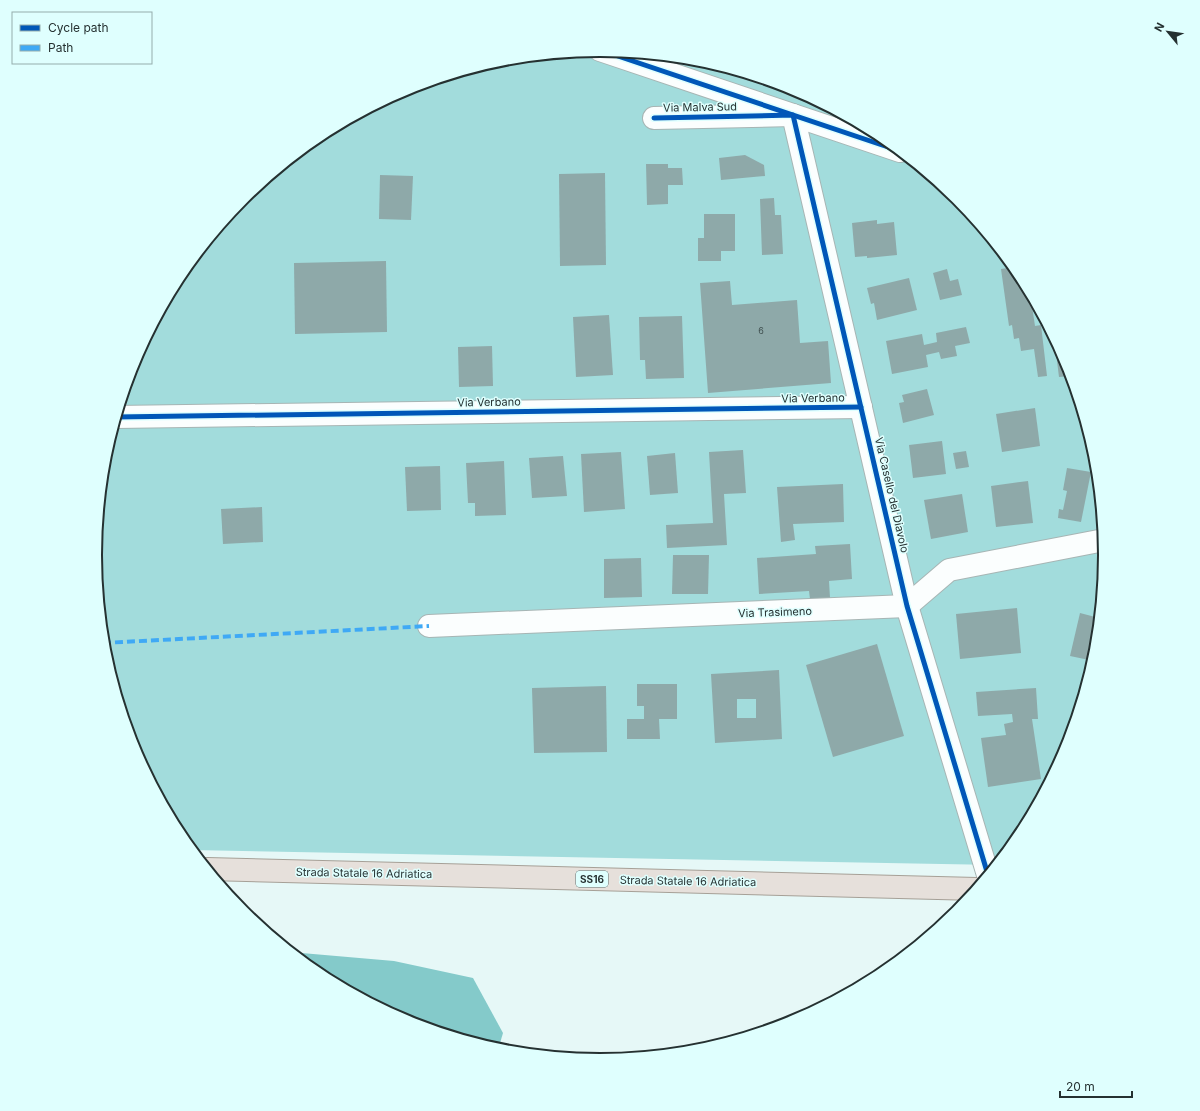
<svg xmlns="http://www.w3.org/2000/svg" width="1200" height="1111" viewBox="0 0 1200 1111" font-family="Inter,sans-serif">
  <style>
    .forest { fill: #a2dcdc }
    .water { fill: #84caca }
    .building { fill: #8ea9a9; fill-rule: evenodd }
    .lines { fill: none; stroke-linecap: round; stroke-linejoin: round }
    .minor-casing { stroke: #a7b5b4; stroke-width: 24 }
    .major-casing { stroke: #a6a097; stroke-width: 24 }
    .minor { stroke: #fbfefe; stroke-width: 22 }
    .major { stroke: #e6e0db; stroke-width: 22 }
    .quiet { stroke: #3fa9f5; stroke-width: 4; stroke-dasharray: 8 4; stroke-linecap: butt }
    .cycleway-casing { stroke: #dffffe; stroke-width: 8 }
    .cycleway { stroke: #0057b8; stroke-width: 5 }
    .labels { text-anchor: middle; dominant-baseline: central; stroke-width: 3; stroke-linejoin: round; paint-order: stroke }
    .number-label { font-size: 9px; fill: #3f4f4f }
    .shield { fill: #dffffe; stroke: #5d6f6e; stroke-width: 1 }
    .shield-label { font-size: 10px; font-weight: bold; fill: #253131 }
    .street-label { font-size: 11px; fill: #253131; stroke: #dffffe }
    .rim { fill: none; stroke: #253131; stroke-width: 2 }
  </style>
  <rect width="100%" height="100%" fill="#e6f8f7"/>
  <!-- forest -->
  <path class="forest" d="M600 50 699 60 794 89 881 135 958 198 1020 275 1067 362 1096 457 1105 556 1096 654 1067 749 1020 837 997 865 191 850 180 836 133 749 104 654 95 555 104 457 133 362 180 274 243 198 319 135 407 88 502 60Z"/>
  <!-- water -->
  <path class="water" d="M290 952 394 961 473 978 503 1033 498 1050 406 1022 319 976Z"/>
  <!-- building -->
  <g class="building">
    <path d="M745 155 764 165 765 176 721 180 719 158Z"/>
    <path d="M646 164H668V168H682L683 185H668V204L647 205Z"/>
    <path d="M605 173 606 265 560 266 559 174Z"/>
    <path d="M380 175 413 176 411 220 379 219Z"/>
    <path d="M774 198 775 215H781L783 254 762 255 760 199Z"/>
    <path d="M704 214H735V251H721V261H698V238H704Z"/>
    <path d="M877 220V224L894 222 897 255 867 258V256L855 257 852 223Z"/>
    <path d="M386 261 387 332 295 334 294 263Z"/>
    <path d="M1014 267 1020 275 1030 293 1035 326 1041 325 1047 376 1038 377 1034 349 1021 351 1019 338 1014 339 1012 325 1009 326 1001 269Z"/>
    <path d="M947 269 950 281 958 279 962 295 940 300 933 273Z"/>
    <path d="M909 278 917 310 877 320 874 303 871 304 867 288Z"/>
    <path d="M730 281 732 305 797 300 800 343 828 341 831 383 708 393 700 283Z"/>
    <path d="M609 315 613 375 576 377 573 317Z"/>
    <path d="M682 316 684 378 646 379 645 360H640L639 317Z"/>
    <path d="M966 327 970 343 955 346 957 356 941 359 939 352 926 355 928 367 892 374 886 341 922 334 924 345 937 342 936 333Z"/>
    <path d="M1054 337 1067 362 1071 376 1059 377Z"/>
    <path d="M492 346 493 386 459 387 458 347Z"/>
    <path d="M927 389 934 415 903 423 899 403 904 402 902 395Z"/>
    <path d="M1035 408 1040 446 1002 452 996 414Z"/>
    <path d="M942 441 946 474 913 478 909 445Z"/>
    <path d="M743 450 746 493 724 494 727 545 667 548 666 525 713 523 709 452Z"/>
    <path d="M966 451 969 467 956 469 953 453Z"/>
    <path d="M621 452 625 509 584 512 581 454Z"/>
    <path d="M675 453 678 493 650 495 647 456Z"/>
    <path d="M563 456 567 496 532 498 529 458Z"/>
    <path d="M504 461 506 515 475 516V503H468L466 463Z"/>
    <path d="M440 466 441 510 407 511 405 467Z"/>
    <path d="M1067 468 1091 472 1081 522 1058 518 1059 509 1063 510 1067 491 1063 490Z"/>
    <path d="M1028 481 1033 523 996 527 991 486Z"/>
    <path d="M843 484 844 522 793 524 795 540 781 542 777 487Z"/>
    <path d="M962 494 968 532 931 539 924 500Z"/>
    <path d="M262 507 263 542 223 544 221 509Z"/>
    <path d="M850 544 852 579 829 581 830 598 810 599 809 591 759 594 757 558 816 554 815 546Z"/>
    <path d="M673 555H709L708 594H672Z"/>
    <path d="M641 558 642 597 604 598V559Z"/>
    <path d="M1017 608 1021 653 960 659 956 614Z"/>
    <path d="M1080 613 1099 618 1096 654 1094 661 1070 656Z"/>
    <path d="M877 644 904 736 833 757 806 665Z"/>
    <path d="M779 670 782 739 715 743 711 674ZM737 699H756V718H737Z"/>
    <path d="M637 684H677V719H659L660 739H627V719H644V706H637Z"/>
    <path d="M606 686 607 752 534 753 532 688Z"/>
    <path d="M1036 688 1038 719H1032L1041 779 988 787 981 738 1006 735 1004 724 1013 722 1012 714 978 716 976 692Z"/>
  </g>
  <g class="lines">
    <!-- minor casing -->
    <g class="minor-casing">
      <g id="minor">
        <path d="M600 50 900 151"/>
        <path d="M654 118 793 115 907 606 988 875"/>
        <path d="M116 417 861 407"/>
        <path d="M429 626 907 606 949 570 1104 540"/>
      </g>
    </g>
    <!-- major casing -->
    <g class="major-casing">
      <path id="major" d="M207 869 977 889"/>
    </g>
    <!-- minor -->
    <use href="#minor" class="minor"/>
    <!-- major -->
    <use href="#major" class="major"/>
    <!-- quiet -->
    <path class="quiet" d="M103 643 429 626"/>
    <!-- cycleway casing -->
    <g class="cycleway-casing">
      <g id="cycleway">
        <path d="M600 50 900 151"/>
        <path d="M654 118 793 115 907 606 988 875"/>
        <path d="M116 417 861 407"/>
      </g>
    </g>
    <!-- cycleway -->
    <use href="#cycleway" class="cycleway"/>
  </g>
  <g class="labels">
    <!-- number labels -->
    <g class="number-label">
      <text x="761" y="330">6</text>
    </g>
    <!-- shield labels -->
    <rect class="shield" x="576" y="871" width="32" height="16" rx="3"/>
    <g class="shield-label">
      <text x="592" y="879">SS16</text>
    </g>
    <!-- street labels -->
    <g class="street-label">
      <text transform="translate(700 107) rotate(-1)">Via Malva Sud</text>
      <text transform="translate(813 398) rotate(-1)">Via Verbano</text>
      <text transform="translate(489 402) rotate(-1)">Via Verbano</text>
      <text transform="translate(892 495) rotate(77)">Via Casello del Diavolo</text>
      <text transform="translate(775 612) rotate(-2)">Via Trasimeno</text>
      <text transform="translate(364 873) rotate(1)">Strada Statale 16 Adriatica</text>
      <text transform="translate(688 881) rotate(1)">Strada Statale 16 Adriatica</text>
    </g>
  </g>
  <!-- crop -->
  <path d="M0 0H1200V1111H0ZM102 555a498 498 0 1 1 996 0a498 498 0 1 1-996 0Z" fill="#dffffe" fill-rule="evenodd"/>
  <path class="rim" d="M102 555a498 498 0 1 1 996 0a498 498 0 1 1-996 0Z"/>
  <!-- legend -->
  <rect x="12" y="12" width="140" height="52" fill="#dffffe" stroke="#95adac"/>
  <rect x="20" y="25" width="20" height="6" fill="#0057b8" stroke="#95adac"/>
  <text x="48" y="32" font-size="12" fill="#253131">Cycle path</text>
  <rect x="20" y="45" width="20" height="6" fill="#3fa9f5" stroke="#95adac"/>
  <text x="48" y="52" font-size="12" fill="#253131">Path</text>
  <!-- north arrow -->
  <g transform="translate(1168 32) rotate(299)" stroke="#dffffe" stroke-width="3" paint-order="stroke">
  <path d="M0-3L7 15L0 10L-7 15Z" fill="#253131"/>
  <text y="-6" font-size="11" font-weight="bold" text-anchor="middle" fill="#253131">N</text>
  </g>
  <!-- scale -->
  <path d="M1060 1091v6h72v-6" fill="none" stroke="#253131" stroke-width="2"/>
  <text x="1066" y="1091" font-size="12" fill="#253131" stroke="#dffffe" stroke-width="3" paint-order="stroke">20 m</text>
</svg>
